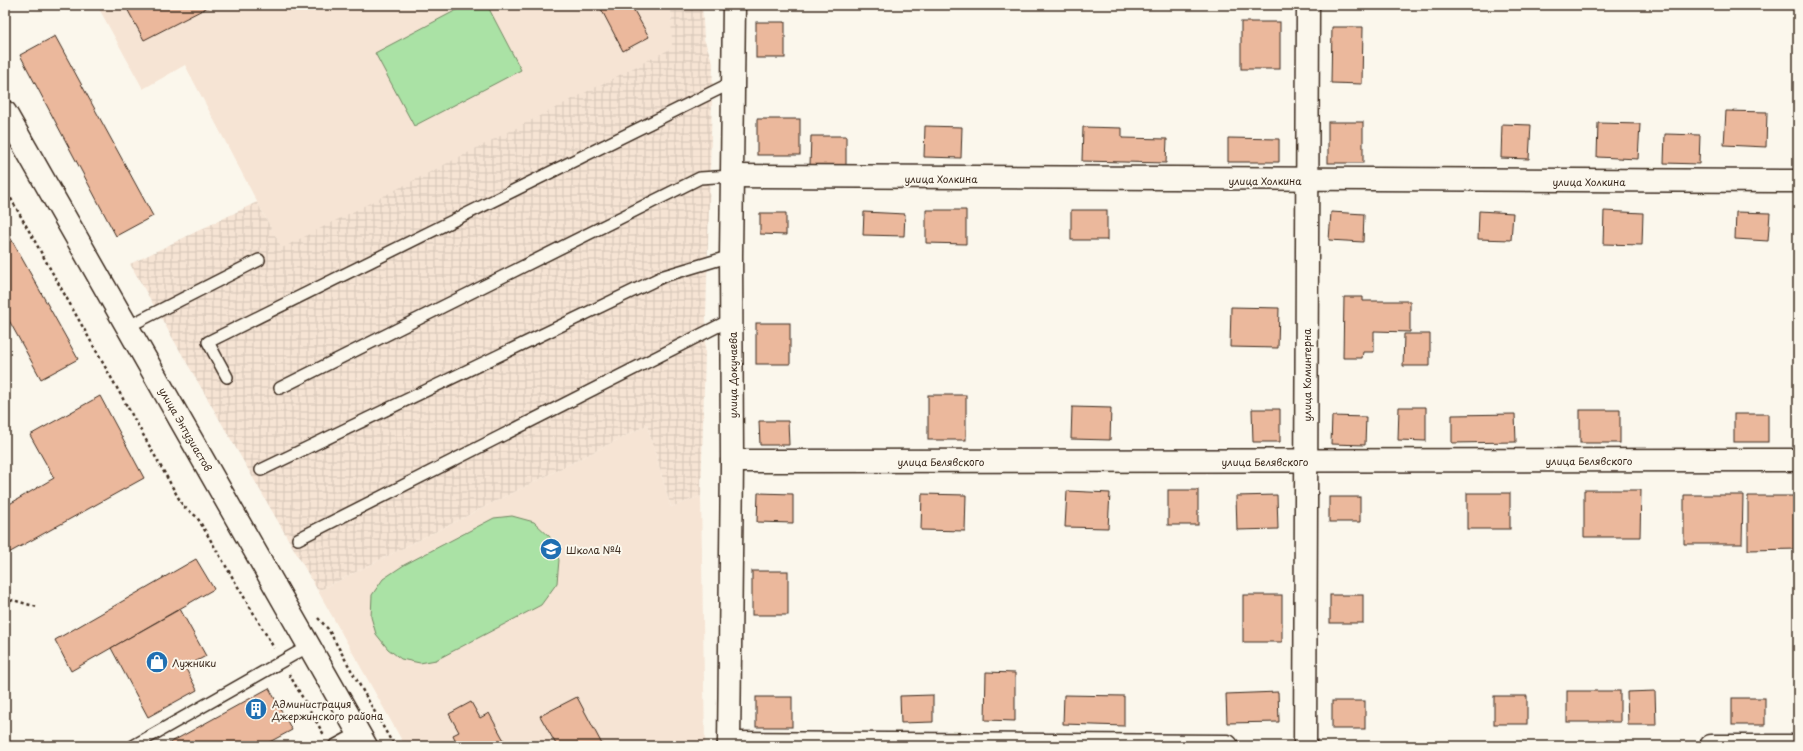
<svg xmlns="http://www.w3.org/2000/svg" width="1803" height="751" viewBox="0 0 1803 751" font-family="'Playpen Sans',sans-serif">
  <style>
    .built { fill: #f6e4d4 }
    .industrial { fill: url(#industrial-grid) }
    .garden { fill: #aae2a5; stroke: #728662 }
    .building { fill: #ebb89c; stroke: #3b2a1e }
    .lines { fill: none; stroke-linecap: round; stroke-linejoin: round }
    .lane-casing { stroke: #3b2a1e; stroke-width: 14 }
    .street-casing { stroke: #3b2a1e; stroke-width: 25 }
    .secondary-casing { stroke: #3b2a1e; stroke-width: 25 }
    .path { stroke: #3b2a1e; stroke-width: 2.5; stroke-dasharray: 3 3; stroke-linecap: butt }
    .lane { stroke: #fbf7ec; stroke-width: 11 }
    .street { stroke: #fbf7ec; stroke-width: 22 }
    .secondary { stroke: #fbf7ec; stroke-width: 22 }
    .labels { text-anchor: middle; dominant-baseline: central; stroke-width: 4; stroke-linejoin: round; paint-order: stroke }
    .street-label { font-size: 10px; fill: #3b2a1e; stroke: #fbf7ec }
    .poi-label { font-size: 10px; fill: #3b2a1e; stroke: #fbf7ec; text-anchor: start }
  </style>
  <defs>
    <pattern id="industrial-grid" width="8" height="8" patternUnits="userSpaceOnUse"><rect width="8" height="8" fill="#f6e4d4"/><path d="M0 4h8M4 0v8" fill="none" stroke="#d4c4b6"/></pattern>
  </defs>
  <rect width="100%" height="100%" fill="#fbf7ec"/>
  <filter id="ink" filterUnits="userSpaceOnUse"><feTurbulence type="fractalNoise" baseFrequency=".025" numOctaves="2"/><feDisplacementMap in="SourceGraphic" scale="8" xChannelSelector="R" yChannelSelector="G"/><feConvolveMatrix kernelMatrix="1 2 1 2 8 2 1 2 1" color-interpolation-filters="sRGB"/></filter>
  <g filter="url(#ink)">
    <!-- built -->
    <g class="built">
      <path d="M97 5H671L673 48 282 249 185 65 143 89Z"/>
      <path d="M647 425 671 507 701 496 705 746H405L318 591Z"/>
    </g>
    <!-- industrial -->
    <path class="industrial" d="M671 5H702L704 39 713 63 701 496 671 507 647 425 318 591 130 264 257 202 282 248 672 48Z"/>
    <!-- garden -->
    <g class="garden">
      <path d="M466 5H487L521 70 414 126 375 53Z"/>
      <path d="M512 516 534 522 550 537 559 560 557 583 541 605 436 660 420 663 401 659 388 649 376 634 371 617 372 595 383 579 404 565 494 518Z"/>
    </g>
    <!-- building -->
    <g class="building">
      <path d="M125 5H212L144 40Z"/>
      <path d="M599 5H631L649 37 623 51Z"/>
      <rect x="756" y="22" width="29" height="36"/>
      <rect x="1241" y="22" width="39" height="47"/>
      <path d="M1332 27H1363L1362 84 1331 83Z"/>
      <path d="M55 36 153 216 116 236 20 55Z"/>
      <path d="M1726 111 1767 112 1766 147 1724 145Z"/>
      <rect x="757" y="119" width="43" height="36"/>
      <rect x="1328" y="122" width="35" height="41"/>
      <path d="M1598 123 1640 124 1638 159 1597 157Z"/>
      <path d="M1502 124 1531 125 1529 159 1501 158Z"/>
      <path d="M925 126 962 127 961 158 924 157Z"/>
      <path d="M1083 127 1122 128V138L1167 139 1166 163 1082 161Z"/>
      <path d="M1665 134 1700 135 1699 164 1664 163Z"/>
      <path d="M811 136H846V166L810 165Z"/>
      <path d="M1228 138 1279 139V162H1228Z"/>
      <path d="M926 210H966V244L926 243Z"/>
      <rect x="1071" y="210" width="36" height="30"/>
      <path d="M1479 211 1513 213 1511 240 1478 239Z"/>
      <path d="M1604 211 1643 213 1642 245 1603 244Z"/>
      <path d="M864 212 905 214 904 236 863 235Z"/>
      <path d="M1331 212 1364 214 1363 242 1329 240Z"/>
      <path d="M1736 212 1770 213 1768 241 1735 239Z"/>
      <path d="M760 213H786V235L760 234Z"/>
      <path d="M5 228 78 359 41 379 5 313Z"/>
      <path d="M1344 297H1363V301H1410V332L1374 331V352H1363L1362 358H1343Z"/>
      <path d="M1231 307 1279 308 1278 348 1230 347Z"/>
      <rect x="756" y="323" width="34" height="41"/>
      <path d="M1404 334H1430V366H1403Z"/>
      <rect x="928" y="395" width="38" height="45"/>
      <path d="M100 396 144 478 5 555V503L6 506 54 478 30 435Z"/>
      <path d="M1072 407 1111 408 1110 440 1071 439Z"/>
      <path d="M1399 407H1426V441L1398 440Z"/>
      <path d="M1252 409H1280V442H1253Z"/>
      <rect x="1580" y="410" width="40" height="33"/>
      <path d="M1515 414 1516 442 1452 443V415Z"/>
      <rect x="1734" y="414" width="34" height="28"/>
      <path d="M1332 416 1366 417 1365 445 1331 444Z"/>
      <path d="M759 421H788L789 445H760Z"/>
      <rect x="1168" y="490" width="30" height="35"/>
      <path d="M1584 490H1641L1640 537H1584Z"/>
      <path d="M1067 491 1110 493 1108 528 1065 527Z"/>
      <path d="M758 493 793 494V523L757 522Z"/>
      <rect x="1467" y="493" width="43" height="36"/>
      <path d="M922 494 966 495 965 531 921 530Z"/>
      <path d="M1277 495 1278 529 1237 530 1236 496Z"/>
      <path d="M1684 495H1743L1742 544H1684Z"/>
      <path d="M1748 496H1798V549L1748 550Z"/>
      <rect x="1329" y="497" width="31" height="25"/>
      <path d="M196 559 214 589 71 671 55 640Z"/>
      <rect x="752" y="571" width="36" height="44"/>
      <rect x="1243" y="595" width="39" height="47"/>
      <rect x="1330" y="595" width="33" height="28"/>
      <path d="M180 609 206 656 185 667 197 690 148 717 111 648Z"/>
      <path d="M986 672 1015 673V721L985 720Z"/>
      <path d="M269 688 292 730 262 746H164Z"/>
      <rect x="1567" y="691" width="53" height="31"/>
      <path d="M1655 691 1656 725H1628L1627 692Z"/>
      <path d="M1278 692 1279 722 1227 723 1226 694Z"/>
      <path d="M933 695V722L901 723 900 696Z"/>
      <path d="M1064 695 1124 696V726L1063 724Z"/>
      <rect x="1494" y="696" width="33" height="28"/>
      <path d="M577 697 603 746H557L540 716Z"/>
      <rect x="756" y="697" width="36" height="30"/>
      <rect x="1732" y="698" width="33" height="27"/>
      <rect x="1332" y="701" width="33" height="28"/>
      <path d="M471 702 480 718 489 713 507 746H458L453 735 459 732 449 714Z"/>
    </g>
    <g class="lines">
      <!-- lane casing -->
      <g class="lane-casing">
        <g id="lane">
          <path d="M127 327 259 260"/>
          <path d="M227 377 208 342 733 82"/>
          <path d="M280 388 700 178 732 176"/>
          <path d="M261 470 664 276 731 256"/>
          <path d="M298 539 732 319"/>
          <path d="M133 746 309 646"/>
          <path d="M334 746 358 733"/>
        </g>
      </g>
      <!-- street casing -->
      <g class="street-casing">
        <g id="street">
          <path d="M732 176 1798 181"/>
          <path d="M732 461 1798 460"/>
          <path d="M729 743 1227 746"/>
          <path d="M729 746 732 461 731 256 734 5"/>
          <path d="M1305 746 1308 5"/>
          <path d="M1711 746H1798"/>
        </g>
      </g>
      <!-- secondary casing -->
      <g class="secondary-casing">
        <path id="secondary" d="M5 112 366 746"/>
      </g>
      <!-- path -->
      <g class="path">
        <path d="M5 188 183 506 197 517 274 648"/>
        <path d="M5 604 13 600 37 607"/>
        <path d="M318 618 328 629 394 746"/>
        <path d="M289 674 324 735"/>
      </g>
      <!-- lane -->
      <use href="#lane" class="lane"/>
      <!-- street -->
      <use href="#street" class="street"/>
      <!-- secondary -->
      <use href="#secondary" class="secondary"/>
    </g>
  </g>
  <!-- icons -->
  <defs>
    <g id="school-disc" transform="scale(1.15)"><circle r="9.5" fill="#1f6fb2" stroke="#fbf7ec"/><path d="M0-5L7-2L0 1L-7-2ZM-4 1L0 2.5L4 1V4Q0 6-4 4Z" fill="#fff"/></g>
    <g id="shop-disc" transform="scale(1.15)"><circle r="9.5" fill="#1f6fb2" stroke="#fbf7ec"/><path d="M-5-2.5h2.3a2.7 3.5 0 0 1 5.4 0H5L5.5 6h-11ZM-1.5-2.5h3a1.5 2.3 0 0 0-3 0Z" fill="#fff"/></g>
    <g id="building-disc" transform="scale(1.15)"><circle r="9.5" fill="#1f6fb2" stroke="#fbf7ec"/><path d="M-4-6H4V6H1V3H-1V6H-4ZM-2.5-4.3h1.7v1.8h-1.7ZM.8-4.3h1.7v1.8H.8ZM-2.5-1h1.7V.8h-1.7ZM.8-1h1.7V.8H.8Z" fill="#fff"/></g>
  </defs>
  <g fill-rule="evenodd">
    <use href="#school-disc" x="551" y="549"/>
    <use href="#shop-disc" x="157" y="662"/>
    <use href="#building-disc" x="256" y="709"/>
  </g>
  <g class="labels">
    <!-- street labels -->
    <g class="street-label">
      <text x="941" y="178">улица Холкина</text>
      <text x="1265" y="180">улица Холкина</text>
      <text x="1589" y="181">улица Холкина</text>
      <text transform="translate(732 375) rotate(-90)">улица Докучаева</text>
      <text transform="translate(1306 375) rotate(-90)">улица Коминтерна</text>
      <text transform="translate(186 429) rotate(60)">улица Энтузиастов</text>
      <text x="1589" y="460">улица Белявского</text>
      <text x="941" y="461">улица Белявского</text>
      <text x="1265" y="461">улица Белявского</text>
    </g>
    <!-- poi labels -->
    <g class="poi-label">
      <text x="566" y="549">Школа №4</text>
      <text x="172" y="662">Лужники</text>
      <text x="272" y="703">Администрация<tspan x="272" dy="12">Джержинского района</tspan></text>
    </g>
  </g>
  <!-- margin -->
  <rect width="1803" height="751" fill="none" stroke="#fbf7ec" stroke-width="20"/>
  <rect x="10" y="10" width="1783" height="731" fill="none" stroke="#3b2a1e" stroke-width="1.5" filter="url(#ink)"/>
</svg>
